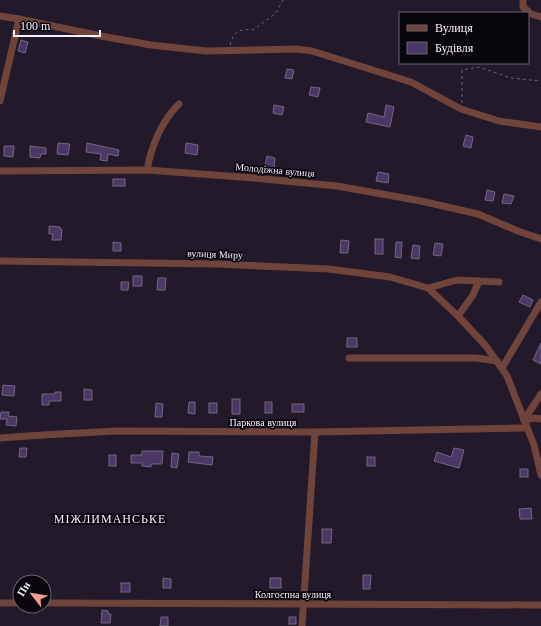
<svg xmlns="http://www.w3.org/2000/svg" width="541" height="626" viewBox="0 0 541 626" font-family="'Times New Roman',serif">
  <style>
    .building { fill: #4c3867; stroke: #70687e }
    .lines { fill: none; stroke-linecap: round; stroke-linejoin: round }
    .path { stroke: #6a6272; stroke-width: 1; stroke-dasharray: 3 3; stroke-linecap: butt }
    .minor { stroke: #70433b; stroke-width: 7 }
    .labels { text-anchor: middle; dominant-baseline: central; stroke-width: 3.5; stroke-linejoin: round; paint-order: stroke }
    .street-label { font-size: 10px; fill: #f7f1fd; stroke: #09060d }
    .quarter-label { font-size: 12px; letter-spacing: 1px; fill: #f7f1fd; stroke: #09060d }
  </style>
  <rect width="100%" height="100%" fill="#22192a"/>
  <!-- building -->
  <g class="building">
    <path d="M21 40 28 42 25 53 18 51Z"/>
    <path d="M287 69 294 70 292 79 285 78Z"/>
    <path d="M311 87 320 88 318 97 309 95Z"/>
    <path d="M274 105 284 107 282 115 273 113Z"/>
    <path d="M386 105 394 107 390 127 366 122 368 113 384 117Z"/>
    <path d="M466 135 473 137 471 148 463 146Z"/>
    <path d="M58 143 70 144 68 155 57 154Z"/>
    <path d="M87 143 119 150 118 156 108 154 107 161 100 160 101 154 86 152Z"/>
    <path d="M186 143 198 145 197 155 185 153Z"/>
    <path d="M4 146H14L13 157 4 156Z"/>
    <path d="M30 146 46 148V154H41L40 158 30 157Z"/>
    <path d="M267 156 275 158 274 168 265 167Z"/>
    <path d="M378 172 389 174 388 183 376 181Z"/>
    <rect x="113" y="179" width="12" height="7"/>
    <path d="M487 190 495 192 493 201 485 200Z"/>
    <path d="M504 194 514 196 511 204 502 203Z"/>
    <path d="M49 226 60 227V229H62L61 240H52L53 234H49Z"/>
    <rect x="375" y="239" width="8" height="15"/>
    <path d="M341 240 349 241 348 253H340Z"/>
    <path d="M113 242 121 243V251H113Z"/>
    <path d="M396 242H402L401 258 395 257Z"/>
    <path d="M435 243 443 244 441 256 433 255Z"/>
    <path d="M413 245 420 246 419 259 411 258Z"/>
    <rect x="133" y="276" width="9" height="10"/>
    <path d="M158 278H166L165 290H157Z"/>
    <path d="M121 282H129L128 290H121Z"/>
    <path d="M523 295 533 300 530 307 519 302Z"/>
    <rect x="347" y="338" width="10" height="9"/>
    <path d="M541 343V364L533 360Z"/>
    <path d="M3 385 15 386 14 396 2 395Z"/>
    <path d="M84 389 92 390V400H84Z"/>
    <path d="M55 392H61V401H49V405H42V394H55Z"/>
    <rect x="232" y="399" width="8" height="15"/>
    <path d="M189 402H195V414L188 413Z"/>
    <rect x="265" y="402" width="7" height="11"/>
    <path d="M156 403 163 404 162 417H155Z"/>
    <rect x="209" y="403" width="8" height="10"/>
    <rect x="292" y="404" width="12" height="8"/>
    <path d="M1 412H9L8 416 17 417 16 426 6 425 7 419H0Z"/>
    <path d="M20 448H27L26 457H19Z"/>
    <path d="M454 448 464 450 459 468 434 461 437 452 451 457Z"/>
    <path d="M142 451H163L162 464H151V467L142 466V463H131V455H142Z"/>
    <path d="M189 452H199V456L213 457 212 465 188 462Z"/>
    <path d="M172 453 179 454 177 468 171 467Z"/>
    <rect x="109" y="455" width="7" height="11"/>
    <rect x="367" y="457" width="8" height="9"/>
    <rect x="520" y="469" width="8" height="8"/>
    <path d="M531 508 532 519H520L519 509Z"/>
    <path d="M322 529H332L331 543H322Z"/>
    <path d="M363 575H371L370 589H363Z"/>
    <path d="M163 578 171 579V588H163Z"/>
    <rect x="270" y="578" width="11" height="10"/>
    <rect x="121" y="583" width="9" height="9"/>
    <path d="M102 610 108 611V614H111L110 623H101Z"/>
    <path d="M161 617H168V626H160Z"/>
    <rect x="289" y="617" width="7" height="7"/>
  </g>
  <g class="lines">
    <!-- path -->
    <g class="path">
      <path d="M230 45C234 30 240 29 253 30L275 14 283 0"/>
      <path d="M462 103V70L479 67 511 78 541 81"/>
    </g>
    <!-- minor -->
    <g class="minor">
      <path d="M523 0V7L531 14 541 17"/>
      <path d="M0 16 19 19 101 36 151 45 206 51 297 49 312 51 411 82 461 109 499 121 541 127"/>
      <path d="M0 101 19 19"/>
      <path d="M147 170C151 147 162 120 179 104"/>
      <path d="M0 171 147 170 254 178 337 186 421 201 478 214 518 231 541 239"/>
      <path d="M0 261 217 264 329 269 390 277 428 288 458 316 486 346 507 376 534 445 541 475"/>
      <path d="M428 288 457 280 499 282"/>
      <path d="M458 316 473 295 479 281"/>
      <path d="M349 358H476L497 361"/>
      <path d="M502 368 541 302"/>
      <path d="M524 420 541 394"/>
      <path d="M524 420 535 418 541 419"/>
      <path d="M0 438 43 435 116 431 315 432 527 428"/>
      <path d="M0 603H20"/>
      <path d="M44 603 541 605"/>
      <path d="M302 626 315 432"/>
    </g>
  </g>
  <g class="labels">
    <!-- street labels -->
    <g class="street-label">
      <text transform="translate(275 170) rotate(5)">Молодіжна вулиця</text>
      <text transform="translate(215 254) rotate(2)">вулиця Миру</text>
      <text x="263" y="422">Паркова вулиця</text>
      <text x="293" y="594">Колгоспна вулиця</text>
    </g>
    <!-- quarter labels -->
    <g class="quarter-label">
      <text x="110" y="519">МІЖЛИМАНСЬКЕ</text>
    </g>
  </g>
  <!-- legend -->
  <rect x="399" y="12" width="130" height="52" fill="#09060d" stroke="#68646d"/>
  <rect x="407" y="25" width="20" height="6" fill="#70433b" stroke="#68646d"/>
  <text x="435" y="32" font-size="12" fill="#f7f1fd">Вулиця</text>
  <rect x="407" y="42" width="20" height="12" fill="#4c3867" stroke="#68646d"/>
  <text x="435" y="52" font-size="12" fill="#f7f1fd">Будівля</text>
  <!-- north arrow -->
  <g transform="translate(32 594) rotate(301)"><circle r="19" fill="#09060d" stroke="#68646d"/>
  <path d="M0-3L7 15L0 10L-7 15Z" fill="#f59c91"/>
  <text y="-6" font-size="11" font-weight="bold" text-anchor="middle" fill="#f7f1fd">Пн</text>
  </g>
  <!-- scale -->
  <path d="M14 30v6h86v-6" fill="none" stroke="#f7f1fd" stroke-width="2"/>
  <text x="20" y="30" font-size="12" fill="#f7f1fd" stroke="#09060d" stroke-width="3" paint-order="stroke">100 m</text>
</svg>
